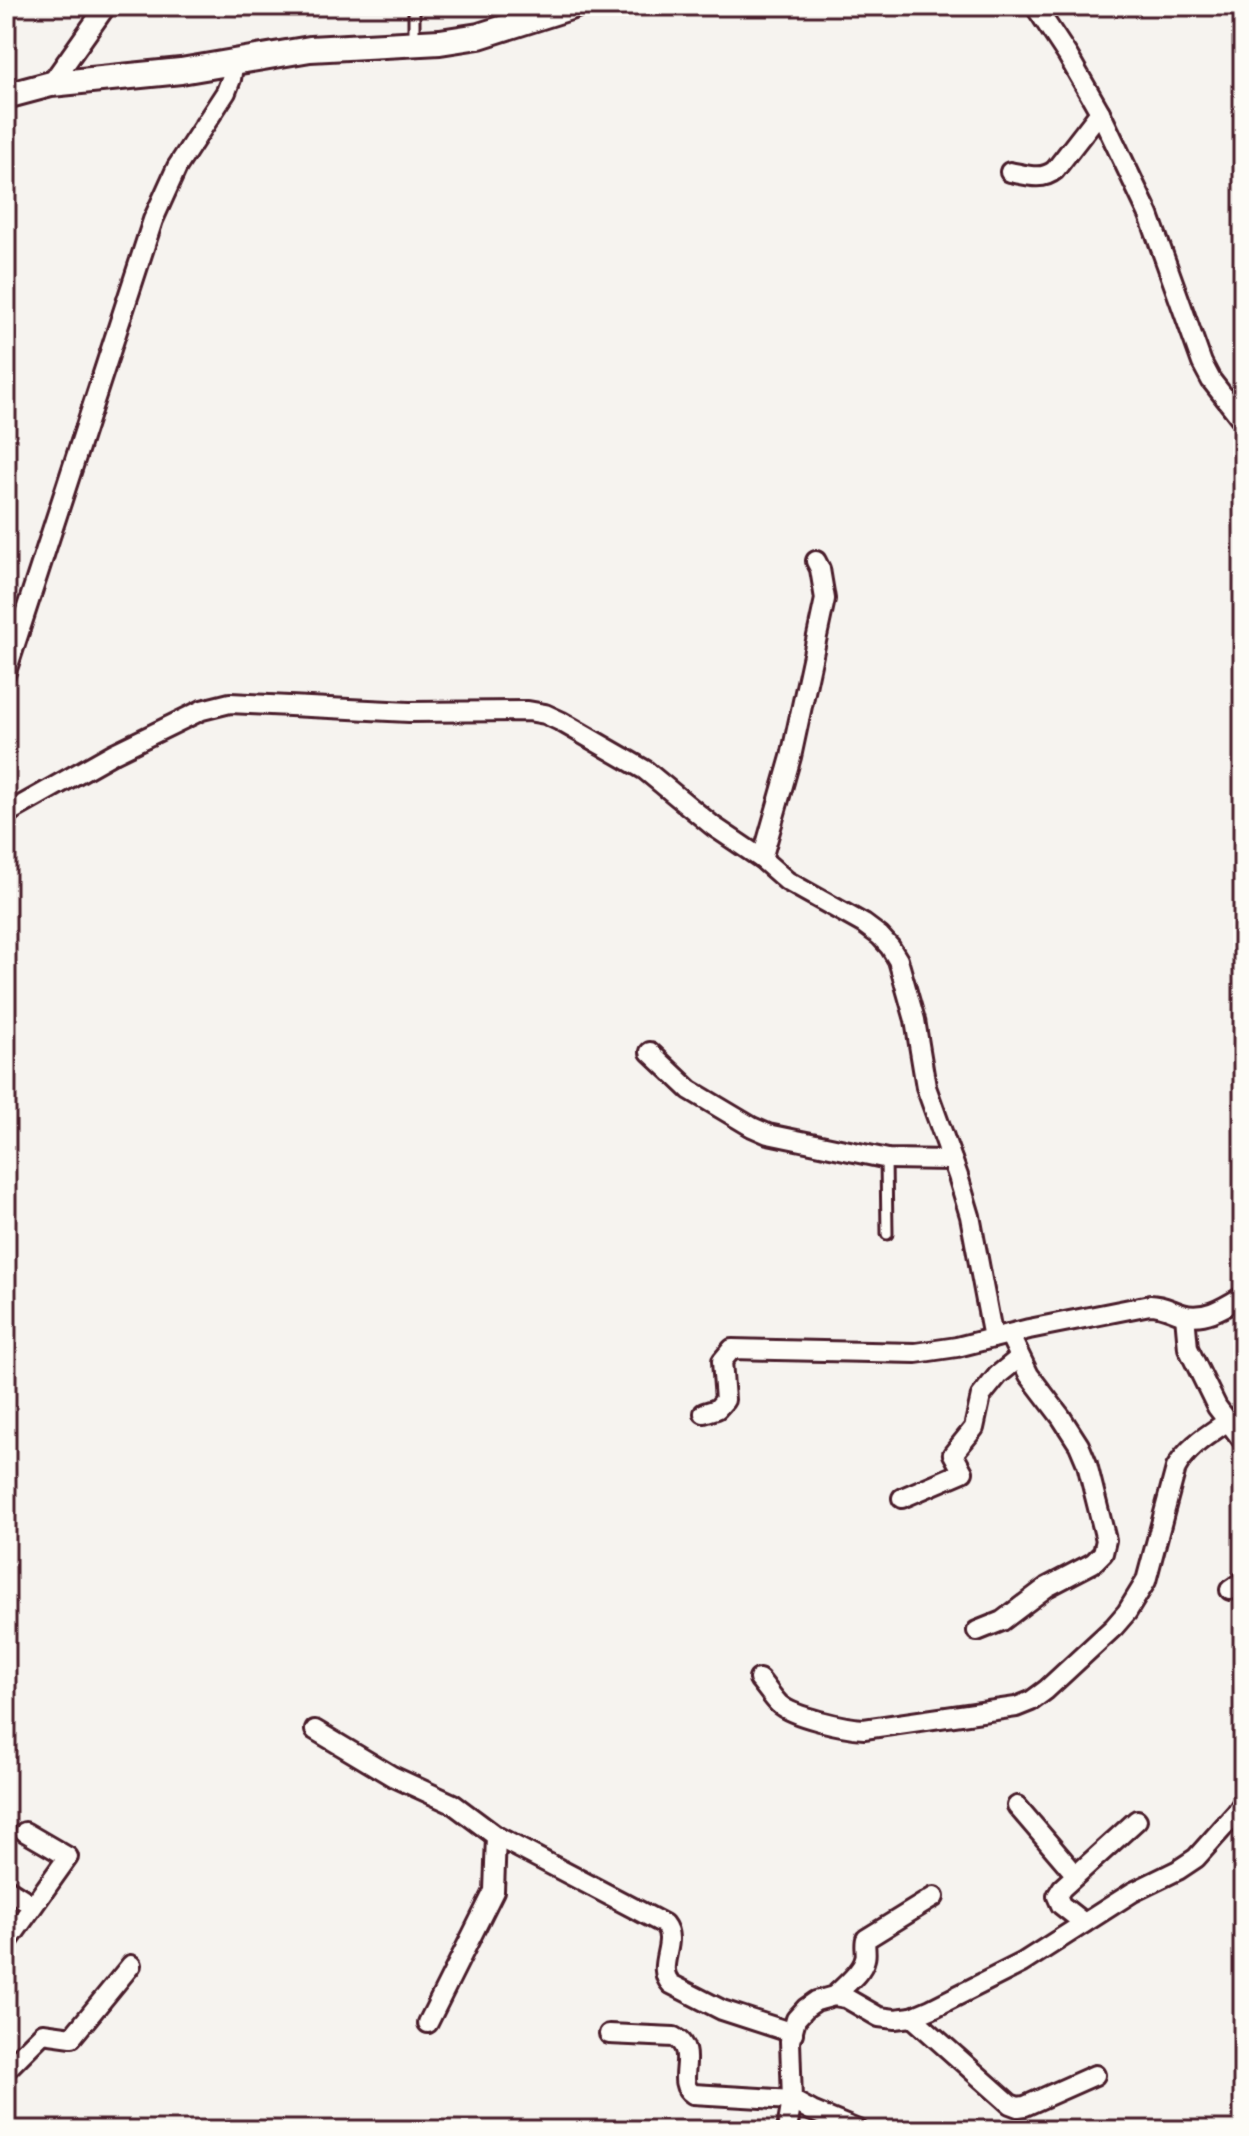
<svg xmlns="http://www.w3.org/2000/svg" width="1249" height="2136" viewBox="0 0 1249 2136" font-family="'Shantell Sans',sans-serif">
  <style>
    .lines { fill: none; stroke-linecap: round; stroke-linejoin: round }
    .service-casing { stroke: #4a1f2b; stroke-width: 15 }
    .minor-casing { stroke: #4a1f2b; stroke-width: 24 }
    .tertiary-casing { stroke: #4a1f2b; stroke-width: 30 }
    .service { stroke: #fdfcf7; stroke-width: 9 }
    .minor { stroke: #fdfcf7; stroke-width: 18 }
    .tertiary { stroke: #fdfcf7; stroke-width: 24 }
  </style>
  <rect width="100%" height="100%" fill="#f6f3ef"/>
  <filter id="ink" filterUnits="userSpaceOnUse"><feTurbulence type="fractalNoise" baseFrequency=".0125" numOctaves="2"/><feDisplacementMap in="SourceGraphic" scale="16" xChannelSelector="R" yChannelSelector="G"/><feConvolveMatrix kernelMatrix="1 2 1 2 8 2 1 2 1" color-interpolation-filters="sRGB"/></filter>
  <g filter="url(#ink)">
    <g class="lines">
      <!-- service casing -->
      <g class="service-casing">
        <g id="service">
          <path d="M414 43V6"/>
          <path d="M886 1159 887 1234"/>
        </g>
      </g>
      <!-- minor casing -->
      <g class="minor-casing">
        <g id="minor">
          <path d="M1035 6 1068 56 1100 112 1149 215 1202 363 1211 380 1243 421"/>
          <path d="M51 84 106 6"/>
          <path d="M1010 172C1026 175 1042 181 1055 170L1100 112"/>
          <path d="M6 672 153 220 177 167 226 92 231 79 234 61"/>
          <path d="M6 814 114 753 202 710 230 703 409 712 528 711 545 714 560 721 645 770 713 826 762 859 787 881 864 924 880 936 890 947 898 960 915 1020 926 1087 958 1176 970 1216 993 1338"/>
          <path d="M762 859 791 757 825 599 820 569 816 561"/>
          <path d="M650 1052 690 1090 752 1127 768 1134 888 1159 952 1160"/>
          <path d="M1185 1315 1188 1348 1217 1407 1243 1441"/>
          <path d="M704 1413 717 1409 725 1400 722 1361 732 1349 916 1353 957 1347 1029 1329 1150 1305C1162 1305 1170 1310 1182 1314 1204 1321 1225 1307 1243 1296"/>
          <path d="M902 1498 963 1472 953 1454 974 1428 981 1396 998 1375 1019 1358"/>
          <path d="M1230 1590 1243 1581"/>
          <path d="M977 1631 1002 1621 1047 1587 1093 1563 1103 1553 1106 1540 1087 1464 1079 1445 1061 1417 1029 1375 1009 1334"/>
          <path d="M759 1679C766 1687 772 1697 779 1704 793 1717 845 1728 864 1729L1016 1707 1031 1701 1046 1690 1114 1627 1127 1612 1146 1581 1176 1468C1188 1446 1208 1435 1228 1421"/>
          <path d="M315 1730 392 1776 453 1804 496 1836 664 1924C679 1943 654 1966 671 1984L722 2010 793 2033"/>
          <path d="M1017 1806 1076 1875"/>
          <path d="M6 1888 33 1905"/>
          <path d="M1084 1923 1061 1905 1057 1896 1062 1888 1137 1820"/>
          <path d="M6 1944 68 1857 25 1832"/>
          <path d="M834 1996C844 1986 862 1973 865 1959 867 1953 864 1946 866 1939L934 1897"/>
          <path d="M912 2017 1010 2104 1018 2107 1025 2106 1095 2075"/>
          <path d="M428 2023 494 1891 496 1836"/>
          <path d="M609 2034 674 2037C700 2051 673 2082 693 2094L792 2100 812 2111 858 2130"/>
          <path d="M6 2070 43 2033 72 2037 131 1965"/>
          <path d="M787 2130 792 2100 790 2041 796 2019 806 2008 816 2001 834 1996 846 1998 879 2017 895 2019 912 2017 931 2009 1022 1963 1133 1892 1178 1870 1196 1858 1237 1812 1243 1803"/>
        </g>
      </g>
      <!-- tertiary casing -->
      <g class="tertiary-casing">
        <path id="tertiary" d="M6 96 51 84 181 71 310 49 440 42 479 36 573 6"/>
      </g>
      <!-- service -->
      <use href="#service" class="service"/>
      <!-- minor -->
      <use href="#minor" class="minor"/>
      <!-- tertiary -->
      <use href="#tertiary" class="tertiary"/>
    </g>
  </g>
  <!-- margin -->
  <rect width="1249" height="2136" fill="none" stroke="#fdfcf7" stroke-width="32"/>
  <rect x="16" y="16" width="1217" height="2104" fill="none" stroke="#4a1f2b" stroke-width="3" filter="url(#ink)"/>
</svg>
